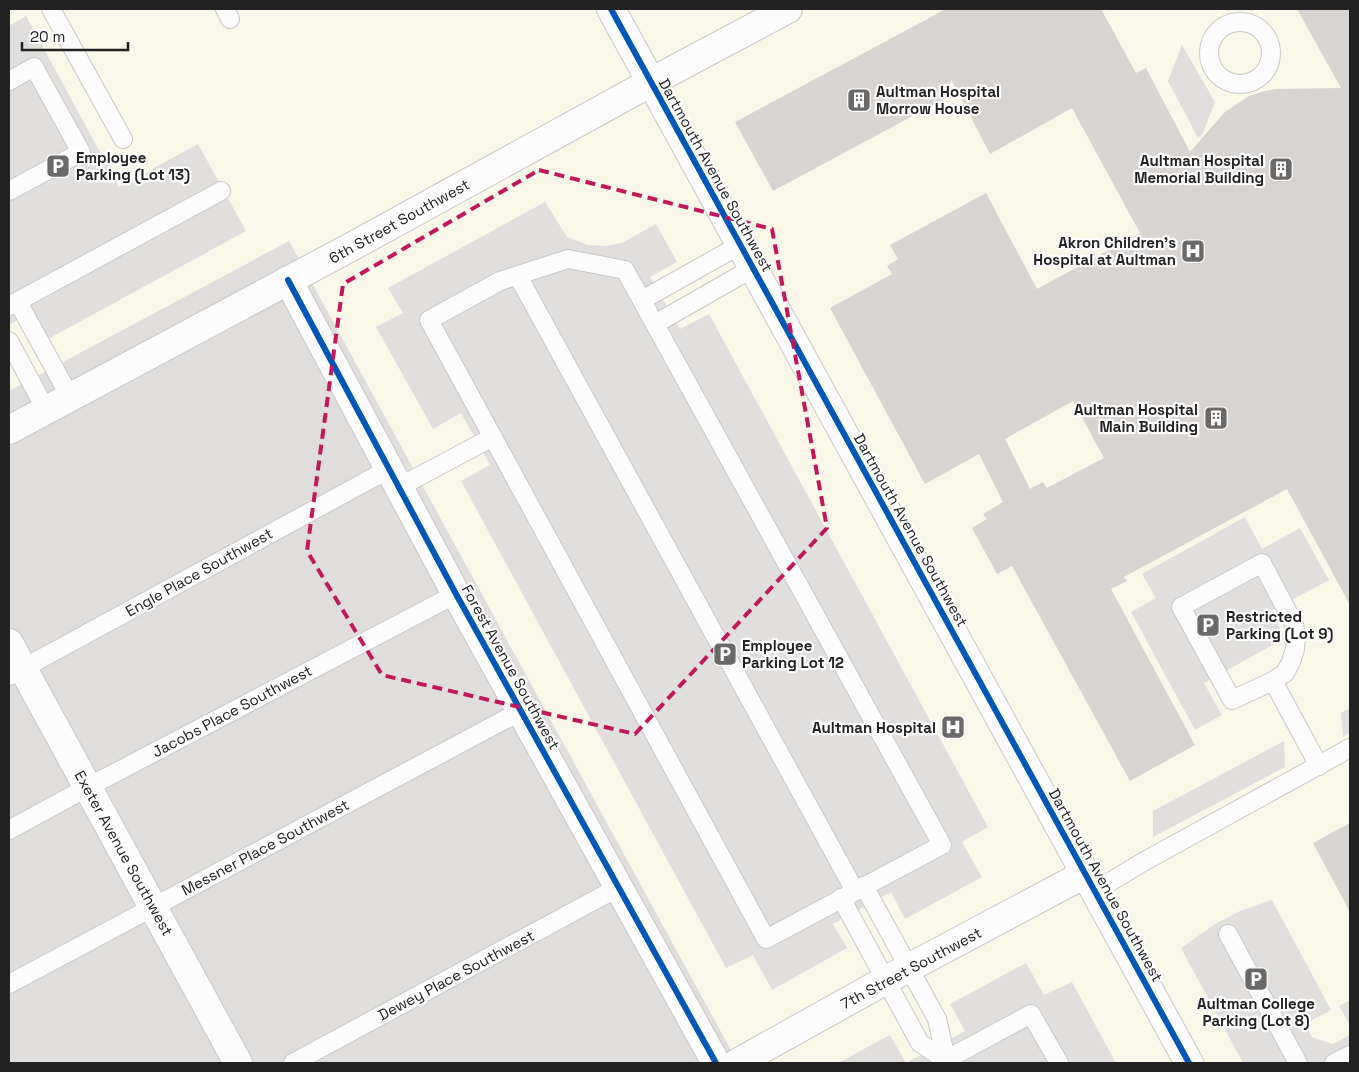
<svg xmlns="http://www.w3.org/2000/svg" width="1359" height="1072" viewBox="0 0 1359 1072" font-family="'Space Grotesk',sans-serif">
  <style>
    .residential { fill: #dfdedc }
    .education { fill: #f8f7e8 }
    .parking { fill: #e0dfde }
    .building { fill: #d7d4d2; fill-rule: evenodd }
    .lines { fill: none; stroke-linecap: round; stroke-linejoin: round }
    .service-casing { stroke: #c9c8c7; stroke-width: 20 }
    .minor-casing { stroke: #c9c8c7; stroke-width: 30 }
    .service { stroke: #fdfcfc; stroke-width: 18 }
    .minor { stroke: #fdfcfc; stroke-width: 28 }
    .cycleway-casing { stroke: #fff; stroke-width: 9 }
    .cycleway { stroke: #0057b8; stroke-width: 6 }
    .marked { fill: none; stroke: #c2185b; stroke-width: 4; stroke-dasharray: 10 6; stroke-linejoin: round }
    .labels { text-anchor: middle; dominant-baseline: central; stroke-width: 4.5; stroke-linejoin: round; paint-order: stroke }
    .poi-label { font-size: 15px; font-weight: bold; fill: #222; stroke: #fff; text-anchor: start }
    .street-label { font-size: 15px; fill: #222; stroke: #fff }
  </style>
  <rect width="100%" height="100%" fill="#f0eeeb"/>
  <!-- residential -->
  <rect class="residential" x="9" y="9" width="1341" height="1054"/>
  <!-- education -->
  <path class="education" d="M9 9H1350V1063H738L289 241 9 391Z"/>
  <!-- parking -->
  <g class="parking">
    <path d="M26 16 119 187 198 144 246 231 48 339 33 311 9 325V26Z"/>
    <path d="M1182 45 1215 102 1202 135 1198 138 1168 81Z"/>
    <path d="M545 202 567 237 588 245 605 246 622 243 656 224 677 262 650 277 680 329 709 314 988 827 962 842 982 877 905 919 891 892 833 924 847 948 772 990 753 955 726 968 461 481 490 465 461 413 433 429 376 327 403 313 388 288Z"/>
    <path d="M1245 517 1262 549 1300 528 1329 580 1271 611 1285 638 1204 683 1222 715 1195 730 1131 612 1156 598 1142 574Z"/>
    <path d="M1350 708V732L1343 737 1341 713Z"/>
    <path d="M1284 741 1285 767 1153 837V811Z"/>
    <path d="M1272 900 1331 1010 1305 1024 1312 1037 1323 1041 1333 1044 1350 1035V1063H1243L1181 948 1215 924 1240 911Z"/>
    <path d="M1026 963 1044 995 1072 982 1116 1063H838L890 1035 906 1063 965 1031 950 1004Z"/>
    <path d="M1350 1000V1025L1339 1006Z"/>
  </g>
  <!-- building -->
  <g class="building">
    <path d="M946 9H1101L1136 73 1146 68 1190 152 1224 113 1234 106 1249 96 1265 91 1277 89 1341 88 1297 9H1350V605L1287 489 1124 577 1127 581 1111 589 1195 745 1130 781 1012 566 997 574 972 528 987 519 983 514 1003 502 979 454 925 484 830 308 892 274 887 266 898 259 890 245 986 193 1037 289 1140 233 1072 108 990 154 951 79 948 97 773 191 735 122ZM1073 401 1104 458 1047 488 1043 482 1030 489 1005 439Z"/>
    <path d="M1350 823V912L1313 843Z"/>
  </g>
  <g class="lines">
    <!-- service casing -->
    <g class="service-casing">
      <g id="service">
        <path d="M51 9 123 139"/>
        <path d="M225 9 230 19"/>
        <circle cx="1240" cy="53" r="31"/>
        <path d="M9 81 34 67 81 152 9 191"/>
        <path d="M568 259 625 270 942 845 766 939 429 320 500 281Z"/>
        <path d="M518 276 855 891"/>
        <path d="M642 300 740 245"/>
        <path d="M18 302 70 397"/>
        <path d="M9 306 221 191"/>
        <path d="M655 324 753 268"/>
        <path d="M9 341 46 410"/>
        <path d="M399 487 493 437"/>
        <path d="M9 676 389 469"/>
        <path d="M1273 681 1285 673 1291 662 1295 649 1296 637 1294 624 1262 563 1181 607 1232 700 1273 681 1319 766"/>
        <path d="M9 830 88 787 456 594"/>
        <path d="M864 886 937 1019 947 1063"/>
        <path d="M1095 891 1143 862 1350 748"/>
        <path d="M841 898 920 1043 946 1060"/>
        <path d="M1228 934 1298 1063"/>
        <path d="M9 984 521 711"/>
        <path d="M293 1063 619 887"/>
        <path d="M940 1063 1031 1014 1059 1063"/>
        <path d="M1334 1063 1350 1055"/>
      </g>
    </g>
    <!-- minor casing -->
    <g class="minor-casing">
      <g id="minor">
        <path d="M611 9 1189 1063"/>
        <path d="M288 280 456 594 716 1063"/>
        <path d="M9 430 351 247 677 68 788 9"/>
        <path d="M9 643 238 1063"/>
        <path d="M737 1063 886 980 1085 874"/>
      </g>
    </g>
    <!-- service -->
    <use href="#service" class="service"/>
    <!-- minor -->
    <use href="#minor" class="minor"/>
    <!-- cycleway casing -->
    <g class="cycleway-casing">
      <g id="cycleway">
        <path d="M611 9 1189 1063"/>
        <path d="M288 280 456 594 716 1063"/>
      </g>
    </g>
    <!-- cycleway -->
    <use href="#cycleway" class="cycleway"/>
  </g>
  <!-- marked area -->
  <path class="marked" d="M539 170 772 229 827 528 635 734 382 675 307 551 343 284Z"/>
  <!-- icons -->
  <defs>
    <g id="building-square" transform="scale(1.25)"><rect x="-9" y="-9" width="18" height="18" rx="4" fill="#6a6968" stroke="#fff"/><path d="M-4-6H4V6H1V3H-1V6H-4ZM-2.5-4.3h1.7v1.8h-1.7ZM.8-4.3h1.7v1.8H.8ZM-2.5-1h1.7V.8h-1.7ZM.8-1h1.7V.8H.8Z" fill="#fff"/></g>
    <g id="parking-square" transform="scale(1.25)"><rect x="-9" y="-9" width="18" height="18" rx="4" fill="#6a6968" stroke="#fff"/><path d="M-3.5-5.5H1a3.5 3.5 0 0 1 0 7H-1V5.5H-3.5ZM-1-3.4V-.6H.8a1.4 1.4 0 0 0 0-2.8Z" fill="#fff"/></g>
    <g id="hospital-square" transform="scale(1.25)"><rect x="-9" y="-9" width="18" height="18" rx="4" fill="#6a6968" stroke="#fff"/><path d="M-5-5h3v3.5h4V-5h3V5h-3V1.5h-4V5h-3Z" fill="#fff"/></g>
  </defs>
  <g fill-rule="evenodd">
    <use href="#building-square" x="859" y="100"/>
    <use href="#parking-square" x="58" y="166"/>
    <use href="#building-square" x="1281" y="169"/>
    <use href="#hospital-square" x="1193" y="251"/>
    <use href="#building-square" x="1216" y="418"/>
    <use href="#parking-square" x="1208" y="625"/>
    <use href="#parking-square" x="725" y="654"/>
    <use href="#hospital-square" x="953" y="727"/>
    <use href="#parking-square" x="1256" y="979"/>
  </g>
  <g class="labels">
    <!-- poi labels -->
    <g class="poi-label">
      <text x="876" y="91">Aultman Hospital<tspan x="876" dy="17">Morrow House</tspan></text>
      <text x="76" y="157">Employee<tspan x="76" dy="17">Parking (Lot 13)</tspan></text>
      <text x="1264" y="160" text-anchor="end">Aultman Hospital<tspan x="1264" dy="17">Memorial Building</tspan></text>
      <text x="1176" y="242" text-anchor="end">Akron Children's<tspan x="1176" dy="17">Hospital at Aultman</tspan></text>
      <text x="1198" y="409" text-anchor="end">Aultman Hospital<tspan x="1198" dy="17">Main Building</tspan></text>
      <text x="1226" y="616">Restricted<tspan x="1226" dy="17">Parking (Lot 9)</tspan></text>
      <text x="742" y="645">Employee<tspan x="742" dy="17">Parking Lot 12</tspan></text>
      <text x="936" y="727" text-anchor="end">Aultman Hospital</text>
      <text x="1256" y="1003" text-anchor="middle">Aultman College<tspan x="1256" dy="17">Parking (Lot 8)</tspan></text>
    </g>
    <!-- street labels -->
    <g class="street-label">
      <text transform="translate(716 175) rotate(61)">Dartmouth Avenue Southwest</text>
      <text transform="translate(399 221) rotate(-29)">6th Street Southwest</text>
      <text transform="translate(911 530) rotate(61)">Dartmouth Avenue Southwest</text>
      <text transform="translate(199 572) rotate(-29)">Engle Place Southwest</text>
      <text transform="translate(511 667) rotate(61)">Forest Avenue Southwest</text>
      <text transform="translate(232 711) rotate(-28)">Jacobs Place Southwest</text>
      <text transform="translate(265 847) rotate(-28)">Messner Place Southwest</text>
      <text transform="translate(124 853) rotate(61)">Exeter Avenue Southwest</text>
      <text transform="translate(1106 885) rotate(61)">Dartmouth Avenue Southwest</text>
      <text transform="translate(911 968) rotate(-28)">7th Street Southwest</text>
      <text transform="translate(456 975) rotate(-28)">Dewey Place Southwest</text>
    </g>
  </g>
  <!-- border -->
  <rect width="1359" height="1072" fill="none" stroke="#222222" stroke-width="20"/>
  <!-- scale -->
  <path d="M22 42v8h106v-8" fill="none" stroke="#222222" stroke-width="2.5"/>
  <text x="30" y="42" font-size="15" fill="#222222" stroke="#ffffff" stroke-width="4" paint-order="stroke">20 m</text>
</svg>
